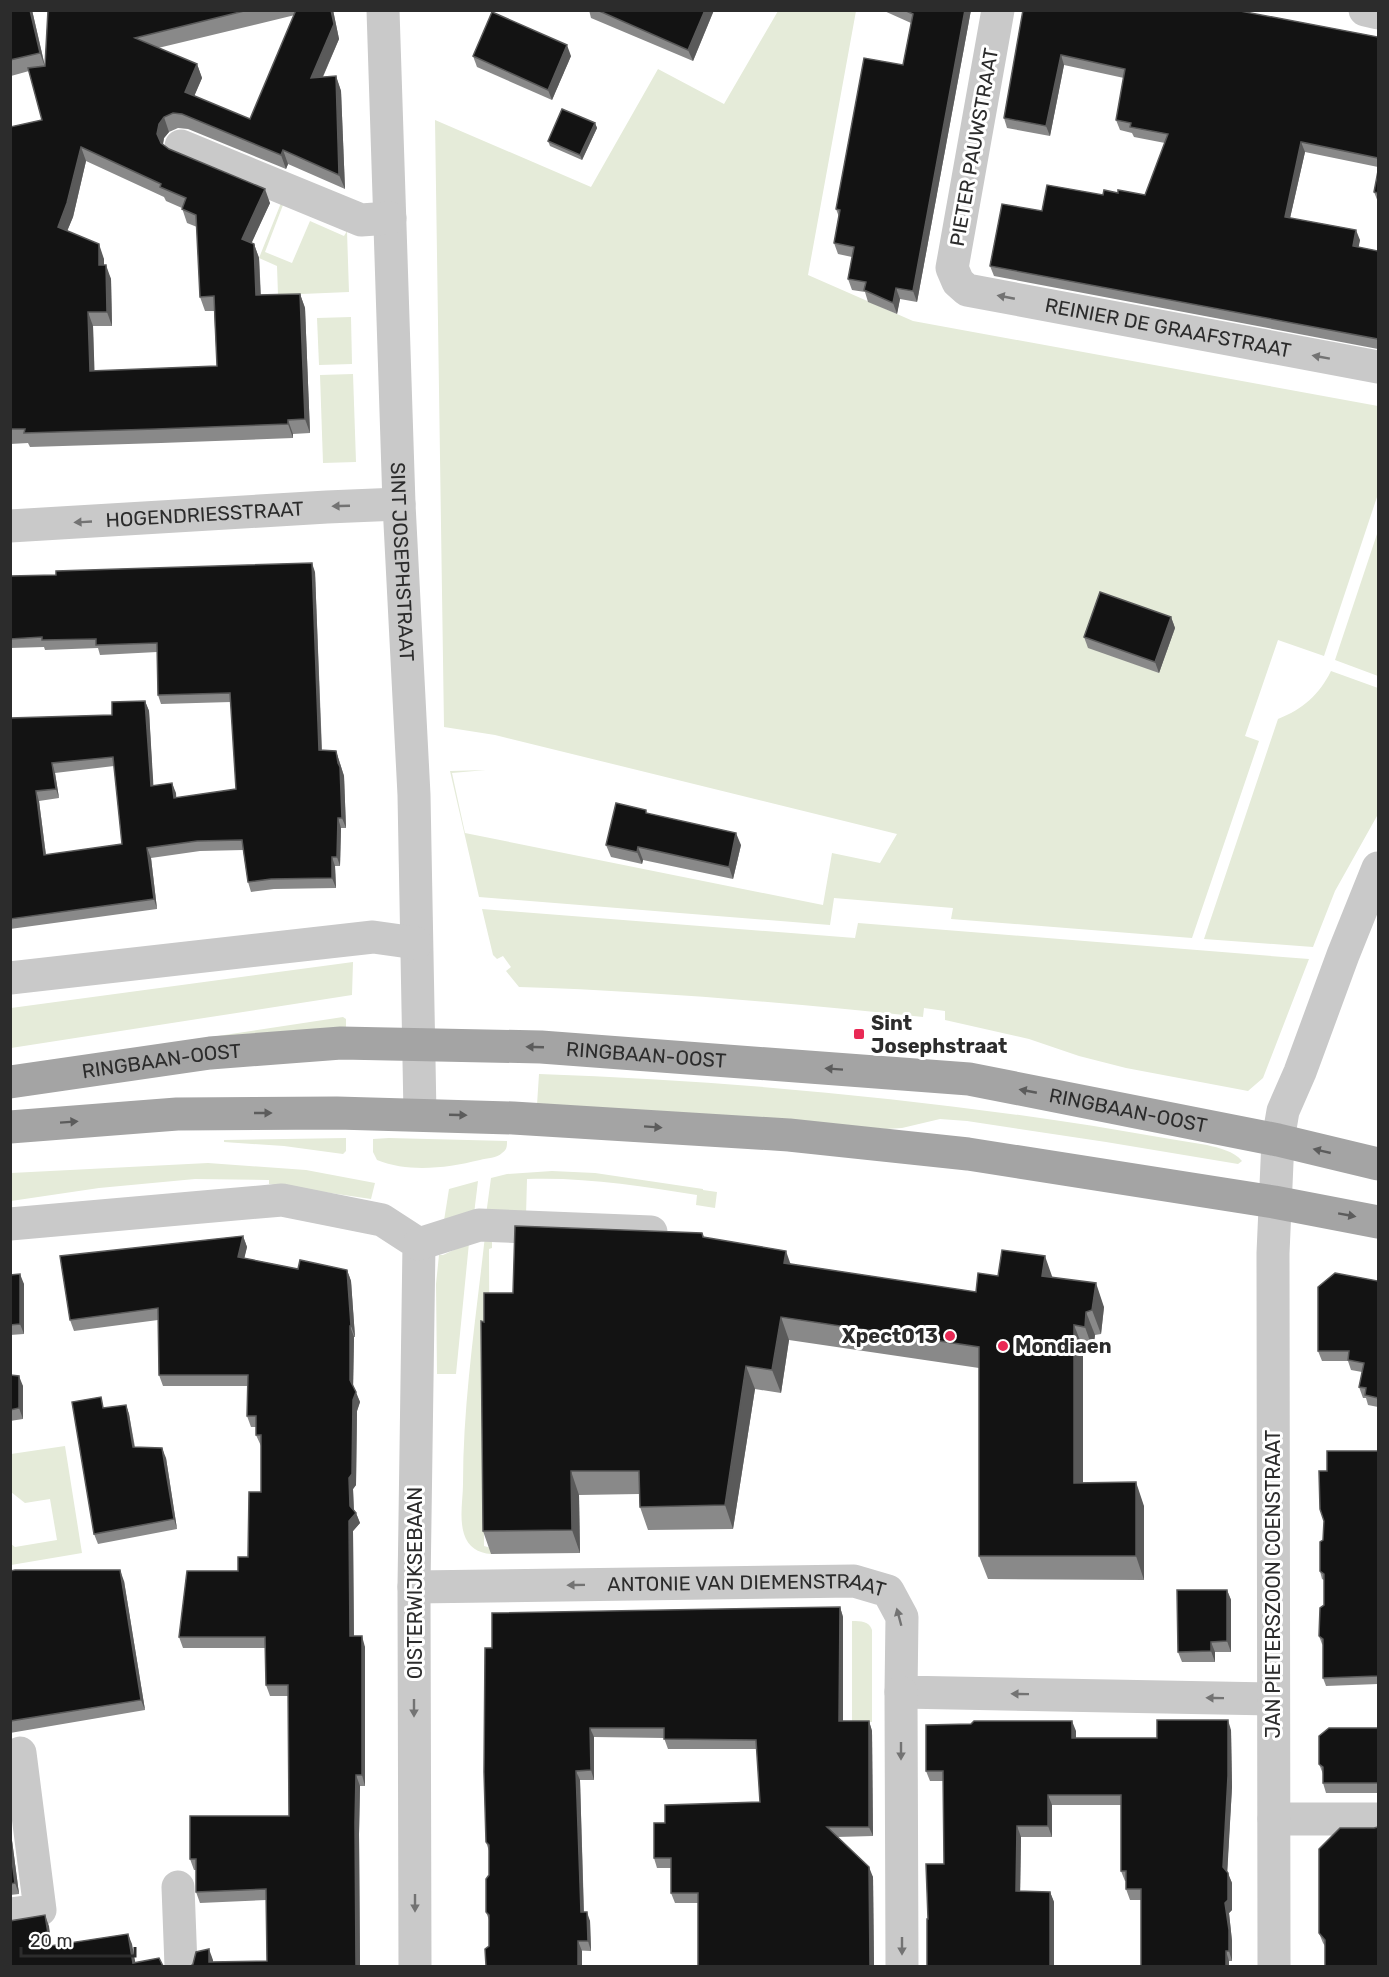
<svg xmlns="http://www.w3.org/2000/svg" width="1389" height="1977" viewBox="0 0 1389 1977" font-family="Rubik,sans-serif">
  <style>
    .green { fill: #e5ebd9 }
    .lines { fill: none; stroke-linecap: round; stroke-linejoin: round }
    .minor { stroke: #c9c9c9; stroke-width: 33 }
    .major { stroke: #a4a4a4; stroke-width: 33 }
    .wall { fill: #898989; fill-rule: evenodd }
    .shaded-wall { fill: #5a5a5a }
    .building { fill: #131313; stroke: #5a5a5a; stroke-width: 1.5; fill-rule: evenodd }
    .oneway { fill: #737373 }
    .oneway2 { fill: #5c5c5c }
    .poi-dot { fill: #e92955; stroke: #fff; stroke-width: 2 }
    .labels { text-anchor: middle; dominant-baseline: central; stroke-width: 6; stroke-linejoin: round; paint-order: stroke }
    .street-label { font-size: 20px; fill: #2c2c2c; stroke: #fff }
    .poi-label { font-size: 20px; font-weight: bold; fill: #2c2c2c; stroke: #fff; text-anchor: start }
  </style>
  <rect width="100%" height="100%" fill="#fff"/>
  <!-- green -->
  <g class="green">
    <path d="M778 11H856L808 275 913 321 1378 406V494L1324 656 1278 640 1245 736 1259 741 1192 938 951 919 953 908 834 898 830 925 479 897 450 771 486 770 452 773 465 833 823 905 832 853 880 863 897 834 495 735 444 727 435 120 591 187 658 69 724 104Z"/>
    <path d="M281 203 283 205 265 252 292 263 310 221 344 236 347 231 349 292 278 295 277 266 259 258Z"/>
    <path d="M351 317 352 364 319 365 317 318Z"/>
    <path d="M353 374 356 462 323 463 320 375Z"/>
    <path d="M1378 531V676L1335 660Z"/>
    <path d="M1331 671 1378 688V812L1377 816 1335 891 1313 947 1204 939 1278 719C1303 709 1319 695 1331 671Z"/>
    <path d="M482 909 855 938 858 923 1309 959 1263 1078 1248 1091 1126 1068 1079 1056 1029 1039 945 1020V1011L924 1008 923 1017C788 1003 654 991 519 987L506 971 511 967 503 956 497 959 493 955Z"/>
    <path d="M353 962 352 995 11 1048V1008Z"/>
    <path d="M343 1017 346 1019V1035L151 1046Z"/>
    <path d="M539 1074C711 1080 883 1095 1054 1120 1105 1127 1156 1137 1207 1145 1219 1148 1234 1151 1242 1161L1238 1164 1106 1142 967 1121 940 1119 902 1128 886 1129 537 1105Z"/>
    <path d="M346 1138V1151L343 1154 284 1146 224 1142V1140Z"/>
    <path d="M373 1139 389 1138 507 1141C507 1146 507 1150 502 1153 497 1158 487 1158 480 1160 446 1168 410 1173 377 1160L373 1152Z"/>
    <path d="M208 1163 306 1170 375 1183 371 1199 269 1184V1180L195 1179 99 1188 11 1201V1173Z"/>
    <path d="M552 1171 595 1173 703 1189V1190L717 1192 715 1208 696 1205 697 1195C640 1186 585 1177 527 1179L526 1216 486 1215 491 1178 507 1174Z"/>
    <path d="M478 1181 474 1214 443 1227 449 1189Z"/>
    <path d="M492 1235V1248L489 1249 490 1495 484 1532V1546L491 1548V1554C478 1553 468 1547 464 1534 459 1518 463 1499 463 1484 463 1401 476 1318 485 1236Z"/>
    <path d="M469 1243 456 1374H437L436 1284 439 1255H443Z"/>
    <path d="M65 1446 82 1553 11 1565V1544L15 1547 57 1540 50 1499 25 1503 11 1492V1454Z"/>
    <path d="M852 1621C861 1621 869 1621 872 1630V1722H852Z"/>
  </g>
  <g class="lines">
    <!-- minor -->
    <g class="minor">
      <path id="s1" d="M383 10 399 504 414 795 420 1114"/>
      <path id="s2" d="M998 10 952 268 958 282 967 290 1378 367"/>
      <path d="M1365 10 1378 13"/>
      <path d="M181 146 361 220 390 218"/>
      <path id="s3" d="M10 526 327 507 399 504"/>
      <path d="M10 978 373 937 416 943"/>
      <path d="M10 1224 282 1200 382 1220 419 1244 414 1587 415 1966"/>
      <path d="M419 1244 479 1225 651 1232"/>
      <path id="s4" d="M414 1587 854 1581 888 1591 902 1617 901 1692 1273 1699"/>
      <path d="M901 1692 902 1966"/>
      <path d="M1274 1819H1378"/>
      <path d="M178 1887 181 1966"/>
      <path d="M10 1914 40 1910 20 1753"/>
      <path d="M1274 1966 1273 1253 1278 1140 1283 1111 1300 1072 1343 955 1378 868"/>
    </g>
    <!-- major -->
    <g class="major">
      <path id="s5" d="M10 1082 210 1053 341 1043 541 1047 969 1079 1278 1140 1378 1164"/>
      <path d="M10 1127 177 1114 337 1113 513 1118 789 1135 968 1154 1274 1202 1378 1222"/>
    </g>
  </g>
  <!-- wall -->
  <g class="wall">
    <path d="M10 10H32L45 66 48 10H333L339 39 323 77 336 76 341 91 345 189 288 164 286 169 188 129 178 128 169 132 164 138 163 145 169 149 270 203 251 243 254 244 259 258 261 295 300 294 305 308 310 433 293 434V438L161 443 30 447 28 443 10 444V127L42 120 29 71 11 76 10 75ZM295 15 250 119 194 96 202 78 197 64 158 48ZM86 161 164 197 166 201 182 208 187 223 197 227 200 297 205 311H214L217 366 94 371 93 326H112L111 279 104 265V259L67 231 73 217Z"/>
    <path d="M589 10H714L693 61 591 18Z"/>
    <path d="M882 10H971L917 302 900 299 897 314 868 302 865 292 852 290 848 279 852 257 838 254 834 243 839 217 836 209 903 65 911 23Z"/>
    <path d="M1023 10 1378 37V167L1305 152 1290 218 1360 240 1358 247 1378 251V349L994 276 990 266 1042 211 1103 195 1118 193 1145 195 1165 143 1134 137 1132 133 1120 130 1116 120 1124 78 1064 65 1050 136 1007 128 1004 118Z"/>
    <path d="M473 56H571L552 100 477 67Z"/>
    <path d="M595 123 597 128 582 160 550 146 548 141Z"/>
    <path d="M1378 171V202L1374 192Z"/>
    <path d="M315 572 322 750 336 751 344 776 346 828H341L340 866H335L336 888 274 889 251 892 248 882 243 850 200 851 151 858 157 909 10 929V718L112 715 145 701 149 711 153 786 176 793V798L236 789 231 702 161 704 158 695 157 652 100 655 98 648 45 650 44 647 10 648V576ZM114 766 122 844 46 855 39 801 59 798 55 773Z"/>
    <path d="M1171 617 1175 628 1159 673 1088 648 1084 637Z"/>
    <path d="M648 814 741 845 733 879 643 860 642 864 611 857 606 845Z"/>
    <path d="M702 1233 704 1237 791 1264 976 1292 998 1276 1052 1277 1104 1307 1101 1334 1095 1335 1093 1350 1083 1348V1483L1144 1506V1580L988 1579 979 1556V1368L789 1340 781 1393 755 1389 733 1529 648 1530 640 1507 639 1494 579 1495 580 1553 491 1554 483 1531 484 1322 513 1293Z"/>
    <path d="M243 1236 247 1247 244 1258 298 1269 347 1270 351 1281 355 1337H354L353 1387 360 1402 357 1411 356 1485 353 1489 354 1510 356 1513 360 1523 353 1531 354 1636 365 1647V1786H360L359 1834 360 1966H191L213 1960V1962L267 1961 266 1900 200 1903 196 1892V1870H194L190 1859 289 1816 288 1696H270L266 1685V1648H183L179 1637 238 1571 248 1557 261 1492V1446L256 1435V1427H251L247 1416 248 1386H163L159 1375 158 1320 74 1331 70 1320Z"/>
    <path d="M10 1275 24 1284V1334L10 1335Z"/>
    <path d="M1378 1281V1407L1368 1405 1366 1398H1363L1359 1387 1362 1372 1351 1370 1348 1361H1322L1318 1351Z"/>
    <path d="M10 1375 23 1386V1419L10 1421Z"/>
    <path d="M126 1405 129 1414 135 1447 166 1458 177 1529 98 1544 94 1534 105 1408Z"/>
    <path d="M1378 1451V1684L1326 1686 1323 1678V1645L1322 1644 1319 1636 1324 1605V1580L1322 1579 1320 1571 1323 1540 1327 1471Z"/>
    <path d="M10 1571 124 1581 145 1710 10 1733Z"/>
    <path d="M1227 1590 1231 1600V1652H1215V1662H1182L1178 1652Z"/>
    <path d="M840 1607 843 1617V1721H869L872 1731 873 1836 837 1837 873 1877 874 1966H698V1903H675L671 1893V1868H657L654 1858 665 1823 760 1802 757 1749H668L664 1738 594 1737V1780H580L584 1912 590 1921 591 1951 489 1946V1920L486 1912 489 1875V1851L486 1842 492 1648Z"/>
    <path d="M1378 1728V1797L1377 1793H1326L1323 1783V1774L1319 1764Z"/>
    <path d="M1231 1730 1232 1787 1227 1872 1232 1883V1910L1229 1913 1232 1941V1961H1229V1966H1141V1900H1130L1126 1889V1881H1125L1121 1871V1805H1052V1837H1021L1020 1891 1050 1892 1054 1902 928 1919 944 1864 943 1781H930L926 1771 1076 1731V1738H1157Z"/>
    <path d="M10 1825 19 1894 10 1895Z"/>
    <path d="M1374 1828 1325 1946 1323 1943 1319 1933Z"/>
  </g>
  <!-- shaded-wall -->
  <g class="shaded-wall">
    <path d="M30 10H32L45 67 40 53Z"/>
    <path d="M331 10H333L339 39 316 92 311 78Z"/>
    <path d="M705 10H714L693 61 688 50Z"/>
    <path d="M965 10H971L917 302 913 291Z"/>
    <path d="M567 45 571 56 552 100 548 90Z"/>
    <path d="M1061 55 1064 65 1050 136 1046 126Z"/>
    <path d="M197 64 202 78 190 106 185 92Z"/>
    <path d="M336 76 341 91 345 189 339 175Z"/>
    <path d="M164 117 169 132 164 138 162 148 157 134 159 124Z"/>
    <path d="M595 123 597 128 582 160 580 155Z"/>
    <path d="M1301 142 1305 152 1288 227 1285 217Z"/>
    <path d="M81 147 86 161 73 217 63 241 58 227Z"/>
    <path d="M283 150 288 164 286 169 281 155Z"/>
    <path d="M265 189 270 203 247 253 242 239Z"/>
    <path d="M1356 230 1360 240 1357 256 1353 246Z"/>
    <path d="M99 244 104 259V279L99 265Z"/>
    <path d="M254 244 259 258 261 309 256 295Z"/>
    <path d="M106 265 111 279 112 326 107 312Z"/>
    <path d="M896 288 900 299 897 314 893 303Z"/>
    <path d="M300 294 305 308 310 433 305 419Z"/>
    <path d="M88 312 93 326 95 385 90 371Z"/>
    <path d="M288 420 293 434V438L288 424Z"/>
    <path d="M312 563 315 572 322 760 319 750Z"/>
    <path d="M1171 617 1175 628 1159 673 1155 662Z"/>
    <path d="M145 701 149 711 154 795 151 786Z"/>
    <path d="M336 751 344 776 346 828 342 818Z"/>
    <path d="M52 763 55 773 59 798 56 789Z"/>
    <path d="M172 783 176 793 177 808 174 798Z"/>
    <path d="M36 791 39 801 47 864 44 855Z"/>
    <path d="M338 818 341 828 340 866 337 857Z"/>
    <path d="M736 833 741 845 733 879 729 867Z"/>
    <path d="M638 847 643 860 642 864 637 852Z"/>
    <path d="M147 848 151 858 157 909 154 899Z"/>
    <path d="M332 857 335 866 336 888 332 878Z"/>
    <path d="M243 1236 247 1247 242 1268 238 1257Z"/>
    <path d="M786 1251 794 1274 784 1263Z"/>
    <path d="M1045 1256 1053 1279 1042 1276Z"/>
    <path d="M347 1270 351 1281 355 1337 351 1326Z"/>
    <path d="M20 1274 24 1284V1334L20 1324Z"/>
    <path d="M1096 1283 1104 1307 1101 1334 1092 1310Z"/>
    <path d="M1086 1312 1095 1335 1093 1350 1085 1327Z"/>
    <path d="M781 1317 789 1340 781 1393 772 1370Z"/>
    <path d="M1074 1325 1083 1348V1506L1074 1483Z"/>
    <path d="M350 1326 354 1337 353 1391 350 1380Z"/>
    <path d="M746 1366 755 1389 733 1529 725 1505Z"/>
    <path d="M19 1376 23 1386V1419L19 1408Z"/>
    <path d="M356 1392 360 1402 357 1411 356 1485 353 1489 354 1515 356 1513 360 1523 353 1531 354 1647 350 1636 349 1478 353 1400Z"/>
    <path d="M126 1405 129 1414 136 1457 133 1447Z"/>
    <path d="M162 1448 166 1458 177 1529 174 1519Z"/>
    <path d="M571 1471 579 1495 580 1553 572 1530Z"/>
    <path d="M1136 1482 1144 1506V1580L1136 1556Z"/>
    <path d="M120 1570 124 1581 145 1710 141 1700Z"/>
    <path d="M1227 1590 1231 1600V1652L1227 1641Z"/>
    <path d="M840 1607 843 1617V1731L839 1721Z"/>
    <path d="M362 1636 365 1647V1786L362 1775Z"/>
    <path d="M1211 1642 1215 1652V1662L1211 1651Z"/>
    <path d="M1228 1720 1231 1730 1232 1787 1227 1877 1223 1867Z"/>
    <path d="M869 1721 872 1731 873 1836 869 1827Z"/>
    <path d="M1072 1721 1076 1731V1748L1072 1738Z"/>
    <path d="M590 1728 594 1737V1780L591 1770Z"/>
    <path d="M576 1771 580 1780 584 1922 581 1912Z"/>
    <path d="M356 1775 360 1786 359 1834 360 1966H356L355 1823Z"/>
    <path d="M1048 1795 1052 1805V1837L1048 1826Z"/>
    <path d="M10 1825 19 1894 15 1883 10 1846Z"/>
    <path d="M1017 1826 1021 1837 1020 1902 1016 1891Z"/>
    <path d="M869 1867 873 1877 874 1966H870Z"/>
    <path d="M1228 1873 1232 1883V1910L1229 1913 1232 1941V1961L1229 1951 1225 1903Z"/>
    <path d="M1050 1892 1054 1902V1966H1050Z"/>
    <path d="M587 1912 590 1921 591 1951 588 1941Z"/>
    <path d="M45 1915 49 1926 53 1956 50 1946Z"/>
    <path d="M128 1934 132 1944 136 1966 133 1963Z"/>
    <path d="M578 1941 582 1951V1966H578Z"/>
    <path d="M209 1949 213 1960V1966L209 1962Z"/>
    <path d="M1226 1951 1229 1961V1966H1226Z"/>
  </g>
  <!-- building -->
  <g class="building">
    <path d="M10 10H30L40 53 10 60Z"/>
    <path d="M48 10H248L135 38 197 64 185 92 250 119 296 10H331L334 24 311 78 336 76 339 175 283 150 281 155 182 114 173 113 164 117 159 124 157 134 161 143 169 149 265 189 242 239 254 244 256 295 300 294 305 419 288 420V424L156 429 24 433 25 429H10V127L42 120 28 68 45 66ZM81 147 161 184 160 187 186 198 182 209 196 215 200 297 214 296 217 366 90 371 88 312H107L106 265H99V244L58 227 67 203Z"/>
    <path d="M597 10H705L688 50Z"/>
    <path d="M904 10H965L913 291 896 288 893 303 864 290 866 282 848 279 854 247 834 243 840 210 836 209 864 58 903 65 913 14Z"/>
    <path d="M1023 10H1235L1378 37V158L1301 142 1285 217 1356 230 1353 246 1378 251V339L990 266 1002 204 1042 211 1047 185 1103 195 1104 190 1118 193V190L1145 195 1168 134 1130 127 1131 123 1116 120 1125 69 1061 55 1046 126 1004 118Z"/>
    <path d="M492 12 567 45 548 90 473 56Z"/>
    <path d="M562 109 595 123 580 155 548 141Z"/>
    <path d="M1378 171V193L1374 192Z"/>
    <path d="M312 563 319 750 336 751 338 763 340 767 342 818H338L337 857H332V878L271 879 248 882 242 840 197 841 147 848 154 899 10 919V718L112 715V702L145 701 151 786 172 783 174 798 236 789 230 693 158 695 157 643 96 645V639L42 640V637L10 639V576L56 575V571ZM113 757 122 844 44 855 36 791 56 789 52 763Z"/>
    <path d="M1100 592 1171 617 1155 662 1084 637Z"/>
    <path d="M616 803 646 810V813L736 833 729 867 638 847 637 852 606 845Z"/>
    <path d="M515 1226 702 1233 703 1237 786 1251 784 1263 976 1292 978 1273 998 1276 1002 1250 1045 1256 1042 1276 1096 1283 1092 1310 1086 1312 1085 1327 1074 1325V1483L1136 1482V1556H979V1347L781 1317 772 1370 746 1366 725 1505 640 1507 639 1471H571L572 1530 483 1531 481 1321 484 1322V1293H513Z"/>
    <path d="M243 1236 238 1257 298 1269 300 1260 347 1270 351 1326H350V1380L356 1392 353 1400 352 1474 349 1478 350 1506 356 1513 349 1521 350 1636H362V1775H356L355 1823 356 1966H191L193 1964 196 1952 209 1949V1962L267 1961 266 1889 196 1892V1859H190V1816H289L288 1685H266L265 1637H179L187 1571H238V1557H248L249 1492H261V1435H256V1416H247L248 1375H159L158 1308 70 1320 60 1256Z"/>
    <path d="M1335 1273 1378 1281V1398L1365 1395 1366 1388 1359 1387 1364 1363 1348 1360 1349 1351H1318V1287Z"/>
    <path d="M20 1274V1324L10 1325V1275Z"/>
    <path d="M10 1375 19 1376V1408L10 1410Z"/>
    <path d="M101 1397 103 1408 126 1405 133 1447 162 1448 174 1519 94 1534 72 1402Z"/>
    <path d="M1327 1451H1378V1676L1323 1678V1639L1319 1636 1320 1608 1324 1605V1574L1320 1571V1542L1323 1540 1324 1521 1320 1509 1319 1471H1327Z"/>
    <path d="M15 1570H120L141 1700 10 1721V1571Z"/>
    <path d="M1177 1590H1227V1641L1211 1642V1651L1178 1652Z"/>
    <path d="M840 1607 839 1721H869V1827H827L869 1867 870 1966H698V1893H671V1858H654V1823H665V1805L760 1802 756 1740 664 1739V1728H590L591 1770 576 1771 581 1912H587L588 1941H578V1966H486L485 1949 489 1946V1915L486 1912V1879L489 1875V1845L486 1842 484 1772 485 1648H492V1613Z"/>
    <path d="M1157 1720H1228V1776L1223 1867 1228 1873V1900L1225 1903 1229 1930V1951H1226V1966H1141V1889H1126V1871H1121V1795H1048V1826H1017L1016 1891 1050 1892V1966H927V1919H928L926 1864H944L943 1771H926V1725L971 1724 974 1721H1072V1738H1157Z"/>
    <path d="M1329 1728H1378V1783H1323V1767L1319 1764V1736Z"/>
    <path d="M1378 1827V1966H1325V1940L1319 1933V1849L1340 1828H1374Z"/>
    <path d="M10 1846 15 1883 10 1884Z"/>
    <path d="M45 1915 50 1946 128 1934 133 1963 159 1958 163 1966H10V1921Z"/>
  </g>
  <!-- one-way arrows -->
  <defs><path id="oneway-solid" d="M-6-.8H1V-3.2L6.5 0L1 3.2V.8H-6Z" transform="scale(1.5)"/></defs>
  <g class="oneway">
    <use href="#oneway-solid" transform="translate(1006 297) rotate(-169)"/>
    <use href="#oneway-solid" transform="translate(1321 357) rotate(-170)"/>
    <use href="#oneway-solid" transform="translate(341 506) rotate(178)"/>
    <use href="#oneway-solid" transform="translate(83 522) rotate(177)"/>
    <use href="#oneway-solid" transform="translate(576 1585) rotate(179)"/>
    <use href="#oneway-solid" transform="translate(899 1617) rotate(-105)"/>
    <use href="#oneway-solid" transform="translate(1020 1694) rotate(-179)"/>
    <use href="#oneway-solid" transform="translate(1215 1698) rotate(-179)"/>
    <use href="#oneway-solid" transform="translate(414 1708) rotate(90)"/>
    <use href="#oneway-solid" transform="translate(901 1751) rotate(90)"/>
    <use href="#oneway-solid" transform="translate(415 1903) rotate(90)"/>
    <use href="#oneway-solid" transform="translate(902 1946) rotate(90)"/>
  </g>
  <g class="oneway2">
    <use href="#oneway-solid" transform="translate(535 1047) rotate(-178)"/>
    <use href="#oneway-solid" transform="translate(834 1069) rotate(-176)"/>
    <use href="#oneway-solid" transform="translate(1028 1091) rotate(-169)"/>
    <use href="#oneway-solid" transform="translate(263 1113)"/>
    <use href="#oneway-solid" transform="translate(458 1115) rotate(2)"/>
    <use href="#oneway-solid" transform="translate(69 1122) rotate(-4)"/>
    <use href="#oneway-solid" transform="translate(653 1127) rotate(4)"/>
    <use href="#oneway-solid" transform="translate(1322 1151) rotate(-167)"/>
    <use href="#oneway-solid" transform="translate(1347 1215) rotate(10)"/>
  </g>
  <!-- markers -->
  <g class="poi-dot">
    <rect x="853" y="1028" width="12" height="12" rx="3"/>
    <circle cx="950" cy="1336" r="6"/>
    <circle cx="1003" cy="1346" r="6"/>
  </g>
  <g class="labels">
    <!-- street labels -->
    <g class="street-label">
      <text transform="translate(974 147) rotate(-80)">PIETER PAUWSTRAAT</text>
      <text stroke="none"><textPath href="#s2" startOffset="494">REINIER DE GRAAFSTRAAT</textPath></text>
      <text stroke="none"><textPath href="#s3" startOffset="195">HOGENDRIESSTRAAT</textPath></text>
      <text stroke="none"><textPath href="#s1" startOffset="552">SINT JOSEPHSTRAAT</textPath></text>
      <text stroke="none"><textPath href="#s5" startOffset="639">RINGBAAN-OOST</textPath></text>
      <text stroke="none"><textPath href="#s5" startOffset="153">RINGBAAN-OOST</textPath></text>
      <text stroke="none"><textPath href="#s5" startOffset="1125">RINGBAAN-OOST</textPath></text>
      <text transform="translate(415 1583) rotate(-90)">OISTERWIJKSEBAAN</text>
      <text transform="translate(1273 1584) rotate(-90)">JAN PIETERSZOON COENSTRAAT</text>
      <text stroke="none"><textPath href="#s4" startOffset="333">ANTONIE VAN DIEMENSTRAAT</textPath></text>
    </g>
    <!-- poi labels -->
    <g class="poi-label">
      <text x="871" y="1023">Sint<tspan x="871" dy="23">Josephstraat</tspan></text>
      <text x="938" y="1336" text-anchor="end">Xpect013</text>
      <text x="1015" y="1346">Mondiaen</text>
    </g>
  </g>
  <!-- border -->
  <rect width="1389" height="1977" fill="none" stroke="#2c2c2c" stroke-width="24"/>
  <!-- scale -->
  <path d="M21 1947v9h114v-9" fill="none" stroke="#2c2c2c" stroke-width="3"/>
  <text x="30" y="1947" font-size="18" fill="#2c2c2c" stroke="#ffffff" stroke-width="4.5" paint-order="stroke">20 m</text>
</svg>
